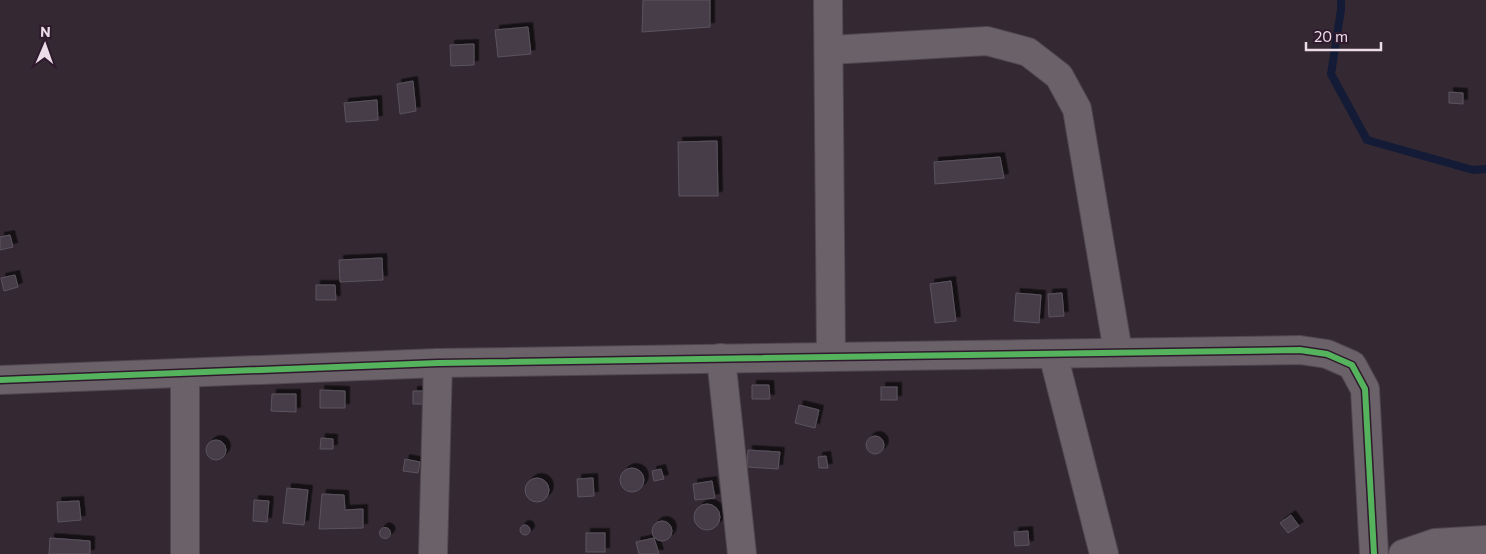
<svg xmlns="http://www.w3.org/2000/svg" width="1486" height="554" viewBox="0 0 1486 554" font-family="Commissioner,sans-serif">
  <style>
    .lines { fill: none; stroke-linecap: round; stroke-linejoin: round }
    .stream { stroke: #131b36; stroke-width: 8 }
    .building { fill: #463e48; stroke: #5a535e; filter: url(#shadow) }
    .minor-casing { stroke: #514750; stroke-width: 30 }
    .minor { stroke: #6a6169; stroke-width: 28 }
    .cycleway-casing { stroke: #2f1a2d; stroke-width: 9 }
    .cycleway { stroke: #56b35d; stroke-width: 6 }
  </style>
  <defs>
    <filter id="shadow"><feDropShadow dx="4.5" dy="-4.5" stdDeviation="0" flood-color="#0009"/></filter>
  </defs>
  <rect width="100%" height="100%" fill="#342933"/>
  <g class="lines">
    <!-- stream -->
    <path class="stream" d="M1341 0V10L1331 74 1367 140 1473 170 1486 169"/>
  </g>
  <!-- building -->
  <g class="building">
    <path d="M643 0H710V27L642 32Z"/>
    <path d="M528 27 531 54 498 57 495 30Z"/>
    <path d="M474 44V65L451 66 450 45Z"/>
    <path d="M413 81 416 111 400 114 397 84Z"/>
    <path d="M1449 92 1463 93V104L1449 103Z"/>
    <path d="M377 100 378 120 346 122 344 103Z"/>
    <path d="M717 141 718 196H679L678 142Z"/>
    <path d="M1000 157 1004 178 935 184 934 162Z"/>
    <path d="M10 235 13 247 0 250V237Z"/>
    <path d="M382 258 383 280 340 282 339 260Z"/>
    <path d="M15 275 18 287 4 291 1 278Z"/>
    <path d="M951 281 956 321 935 323 930 284Z"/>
    <path d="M316 285H335L336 300H316Z"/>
    <path d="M1016 293 1041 295 1039 323 1014 321Z"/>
    <path d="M1062 293 1064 316 1049 317 1048 294Z"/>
    <path d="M752 385H769L770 399H752Z"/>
    <rect x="881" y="387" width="16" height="13"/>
    <path d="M320 390 345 391V408H320Z"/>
    <path d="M413 391H425L424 404H413Z"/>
    <path d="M272 394H296V412L271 411Z"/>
    <path d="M799 405 819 410 815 428 795 423Z"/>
    <circle cx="875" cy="445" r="9"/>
    <path d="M321 438 333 439V449H320Z"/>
    <circle cx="216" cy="450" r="10"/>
    <path d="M748 450 780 452 778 469 747 467Z"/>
    <path d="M826 456 828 468H819L818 457Z"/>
    <path d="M405 459 420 462 418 473 403 471Z"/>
    <circle cx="632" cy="480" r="12"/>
    <path d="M661 469 664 479 654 481 652 471Z"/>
    <circle cx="537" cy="490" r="12"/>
    <path d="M593 478 594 496 578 497 577 479Z"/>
    <path d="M712 481 715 498 695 500 693 484Z"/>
    <path d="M287 488 308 490 304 525 283 523Z"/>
    <path d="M322 494 344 495 345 510 363 509V528L319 529Z"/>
    <path d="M254 500 269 501 267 522 253 521Z"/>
    <path d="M79 501 81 520 58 522 57 502Z"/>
    <circle cx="707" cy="517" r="13"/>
    <path d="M1291 515 1299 526 1288 533 1280 523Z"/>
    <circle cx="662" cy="531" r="10"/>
    <circle cx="525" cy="530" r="5"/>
    <circle cx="385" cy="533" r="5.5"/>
    <path d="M1028 531 1029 545 1015 546 1014 532Z"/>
    <rect x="586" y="533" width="19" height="19"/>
    <path d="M50 538 90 541V554H49Z"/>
    <path d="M654 538 659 554H639L636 542Z"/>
  </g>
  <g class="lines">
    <!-- minor casing -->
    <g class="minor-casing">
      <g id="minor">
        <path d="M828 0 831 357"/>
        <path d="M830 50 987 41 1028 52 1059 76 1077 109 1118 352"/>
        <path d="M1053 354 1104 554"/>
        <path d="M721 358 742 554"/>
        <path d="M185 373V554"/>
        <path d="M0 380 438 363 1300 350 1327 354 1352 365 1365 389 1374 554"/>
        <path d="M433 554 438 363"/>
        <path d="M1403 554 1435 543 1486 540"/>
      </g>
    </g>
    <!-- minor -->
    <use href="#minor" class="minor"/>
    <!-- cycleway casing -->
    <g class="cycleway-casing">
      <path id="cycleway" d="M0 380 438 363 1300 350 1327 354 1352 365 1365 389 1374 554"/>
    </g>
    <!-- cycleway -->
    <use href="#cycleway" class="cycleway"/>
  </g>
  <!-- north arrow -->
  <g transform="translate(45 45) rotate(2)" stroke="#2f1a2d" stroke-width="4" paint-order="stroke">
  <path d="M0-4L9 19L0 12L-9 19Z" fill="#ebdce8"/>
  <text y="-8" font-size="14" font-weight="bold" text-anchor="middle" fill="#ebdce8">N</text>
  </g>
  <!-- scale -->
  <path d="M1306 42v8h75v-8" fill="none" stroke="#ebdce8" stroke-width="2.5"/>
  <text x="1314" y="42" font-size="15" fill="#ebdce8" stroke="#2f1a2d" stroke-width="4" paint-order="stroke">20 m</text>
</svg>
